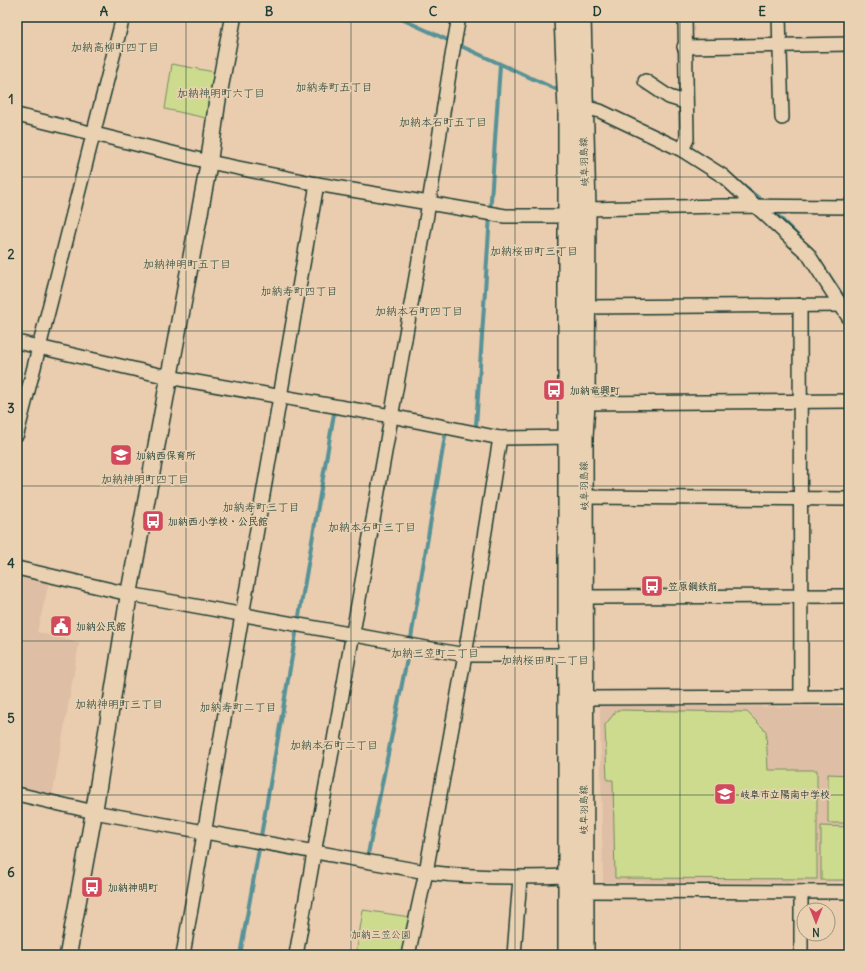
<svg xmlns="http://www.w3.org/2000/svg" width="866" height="972" viewBox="0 0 866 972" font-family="Delius,'Klee One',sans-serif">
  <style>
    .built { fill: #debea4 }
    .green { fill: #cddb8f; stroke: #768c62 }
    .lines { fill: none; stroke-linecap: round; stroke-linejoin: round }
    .stream { stroke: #579297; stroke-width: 4 }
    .minor-casing { stroke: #1f3d34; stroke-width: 16 }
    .tertiary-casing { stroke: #1f3d34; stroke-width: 19 }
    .secondary-casing { stroke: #1f3d34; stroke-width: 22 }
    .minor { stroke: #e9d1b1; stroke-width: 13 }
    .tertiary { stroke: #e9d1b1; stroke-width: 16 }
    .secondary { stroke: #e9d1b1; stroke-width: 19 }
    .grid { fill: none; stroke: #1f3d34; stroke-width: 1; stroke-opacity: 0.55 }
    .labels { text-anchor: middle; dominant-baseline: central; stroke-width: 3.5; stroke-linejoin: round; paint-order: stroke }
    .street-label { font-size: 10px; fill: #1f3d34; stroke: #e9d1b1 }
    .poi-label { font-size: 10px; font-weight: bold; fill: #1f3d34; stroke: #e9d1b1; text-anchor: start }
    .park-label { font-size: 10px; fill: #284539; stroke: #e9d1b1 }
    .neighbourhood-label { font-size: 11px; fill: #1f3d34; stroke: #e9d1b1 }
    .neatline { fill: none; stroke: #1f3d34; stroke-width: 1.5 }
    .grid-label { font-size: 13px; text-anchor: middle; font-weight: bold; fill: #1f3d34 }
  </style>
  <rect width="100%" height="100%" fill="#eaccae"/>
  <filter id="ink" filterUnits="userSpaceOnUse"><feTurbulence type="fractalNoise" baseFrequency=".025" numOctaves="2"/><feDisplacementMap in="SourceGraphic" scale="8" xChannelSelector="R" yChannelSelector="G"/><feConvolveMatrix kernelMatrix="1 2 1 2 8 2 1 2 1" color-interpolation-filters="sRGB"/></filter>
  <g filter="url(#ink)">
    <!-- built -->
    <g class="built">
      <path d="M17 575 49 582 37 632 79 643 52 797 17 788Z"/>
      <path d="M600 706 849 707V882H603Z"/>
    </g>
    <!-- green -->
    <g class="green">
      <path d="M172 64 214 72 206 118 165 109Z"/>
      <path d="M617 710 747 712 766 731 768 770H817V879L615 878 613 780H607L605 725Z"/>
      <path d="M828 774 849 775V823H828Z"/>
      <path d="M821 826 849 827V880H821Z"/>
      <path d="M363 910 410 917 401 955H356Z"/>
    </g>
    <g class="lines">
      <!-- stream -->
      <g class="stream">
        <path d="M397 17 562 92"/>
        <path d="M588 99 602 106"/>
        <path d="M688 147 709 160"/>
        <path d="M738 182 764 202"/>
        <path d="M772 210 800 238"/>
        <path d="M812 250 847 302"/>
        <path d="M476 426 500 65"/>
        <path d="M261 836 335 408"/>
        <path d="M368 854 410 644 446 430"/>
        <path d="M240 955 259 849"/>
      </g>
      <!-- minor casing -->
      <g class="minor-casing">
        <g id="minor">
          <path d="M779 17 782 118"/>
          <path d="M684 47 849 44"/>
          <path d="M645 81 669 97 685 102"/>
          <path d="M583 107 600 111 682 150 723 176 808 254 849 318"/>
          <path d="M17 115 209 162 317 184 505 216H568"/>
          <path d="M682 150 687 139 685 17"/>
          <path d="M586 209 723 206 849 207"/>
          <path d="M800 305 801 697"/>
          <path d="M585 307 847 305"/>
          <path d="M17 342 168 377 391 416 500 438 575 437"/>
          <path d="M585 403 849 401"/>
          <path d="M17 434 123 17"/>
          <path d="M584 497 849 499"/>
          <path d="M17 568 129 594 465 655H568"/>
          <path d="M584 597 849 596"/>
          <path d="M583 698 849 697"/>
          <path d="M17 794 94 812 426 872C473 878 520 878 568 876"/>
          <path d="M583 891 849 892"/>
          <path d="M801 892V955"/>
          <path d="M183 955 317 184"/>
          <path d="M296 955C340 710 382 465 426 220 438 152 446 84 459 17"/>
          <path d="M408 955 426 872 465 655 500 438"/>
          <path d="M514 955 520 878"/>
        </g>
      </g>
      <!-- tertiary casing -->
      <g class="tertiary-casing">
        <path id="tertiary" d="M68 955 94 812 129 594 209 162 217 103 233 17"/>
      </g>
      <!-- secondary casing -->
      <g class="secondary-casing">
        <g id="secondary">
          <path d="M564 17 568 110V955"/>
          <path d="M581 17 586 209 585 403 583 437 584 955"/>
        </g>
      </g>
      <!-- minor -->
      <use href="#minor" class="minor"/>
      <!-- tertiary -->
      <use href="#tertiary" class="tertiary"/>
      <!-- secondary -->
      <use href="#secondary" class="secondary"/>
    </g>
  </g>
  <!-- grid -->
  <path class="grid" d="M186 17V955M351 17V955M515 17V955M680 17V955M17 177H849M17 331H849M17 486H849M17 641H849M17 795H849"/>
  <!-- icons -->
  <defs>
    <g id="bus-square" transform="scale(1.15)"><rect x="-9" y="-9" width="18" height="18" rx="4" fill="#d1495b" stroke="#e9d1b1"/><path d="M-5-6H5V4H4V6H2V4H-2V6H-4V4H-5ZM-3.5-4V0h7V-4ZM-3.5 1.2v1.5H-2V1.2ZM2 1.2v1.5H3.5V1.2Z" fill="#fff"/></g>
    <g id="school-square" transform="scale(1.15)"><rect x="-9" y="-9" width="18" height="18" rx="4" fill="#d1495b" stroke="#e9d1b1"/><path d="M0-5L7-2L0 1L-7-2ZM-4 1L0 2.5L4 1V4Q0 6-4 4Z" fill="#fff"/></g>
    <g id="civic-square" transform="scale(1.15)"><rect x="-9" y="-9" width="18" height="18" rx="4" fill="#d1495b" stroke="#e9d1b1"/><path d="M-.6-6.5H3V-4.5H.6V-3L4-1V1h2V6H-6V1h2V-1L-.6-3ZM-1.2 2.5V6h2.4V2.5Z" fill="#fff"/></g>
  </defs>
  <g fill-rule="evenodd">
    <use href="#bus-square" x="554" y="390"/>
    <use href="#school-square" x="121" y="455"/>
    <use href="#bus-square" x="153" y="521"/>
    <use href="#bus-square" x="652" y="586"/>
    <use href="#civic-square" x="61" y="626"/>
    <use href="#school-square" x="725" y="794"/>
    <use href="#bus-square" x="92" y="887"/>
  </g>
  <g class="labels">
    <!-- street labels -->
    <g class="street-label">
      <text transform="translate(584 162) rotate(-92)">岐阜羽島線</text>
      <text transform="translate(584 486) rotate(-91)">岐阜羽島線</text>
      <text transform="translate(583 810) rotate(-90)">岐阜羽島線</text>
    </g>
    <!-- poi labels -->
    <g class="poi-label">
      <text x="570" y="390">加納竜興町</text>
      <text x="136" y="455">加納西保育所</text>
      <text x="168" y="521">加納西小学校・公民館</text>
      <text x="668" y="586">笠原鋼鉄前</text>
      <text x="76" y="626">加納公民館</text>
      <text x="740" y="794">岐阜市立陽南中学校</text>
      <text x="108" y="887">加納神明町</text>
    </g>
    <!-- park labels -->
    <g class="park-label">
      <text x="381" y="934">加納三笠公園</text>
    </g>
    <!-- neighbourhood labels -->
    <g class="neighbourhood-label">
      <text x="115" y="47">加納高柳町四丁目</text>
      <text x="334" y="87">加納寿町五丁目</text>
      <text x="221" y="93">加納神明町六丁目</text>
      <text x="443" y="122">加納本石町五丁目</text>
      <text x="534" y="251">加納桜田町三丁目</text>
      <text x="187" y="264">加納神明町五丁目</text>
      <text x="299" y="291">加納寿町四丁目</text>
      <text x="419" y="311">加納本石町四丁目</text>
      <text x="145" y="479">加納神明町四丁目</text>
      <text x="261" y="507">加納寿町三丁目</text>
      <text x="372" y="527">加納本石町三丁目</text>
      <text x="435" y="653">加納三笠町二丁目</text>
      <text x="545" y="660">加納桜田町二丁目</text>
      <text x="119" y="704">加納神明町三丁目</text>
      <text x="238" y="707">加納寿町二丁目</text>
      <text x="334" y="745">加納本石町二丁目</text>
    </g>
  </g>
  <!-- margin -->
  <rect width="866" height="972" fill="none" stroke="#e9d1b1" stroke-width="44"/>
  <!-- north arrow -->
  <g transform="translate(816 922) rotate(180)"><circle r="19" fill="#e9d1b1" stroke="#98967f"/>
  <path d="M0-3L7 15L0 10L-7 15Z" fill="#d1495b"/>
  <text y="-6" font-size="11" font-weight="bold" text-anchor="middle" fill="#1f3d34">N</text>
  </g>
  <rect x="22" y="22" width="822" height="928" class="neatline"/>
  <g class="grid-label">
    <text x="104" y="16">A</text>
    <text x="269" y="16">B</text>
    <text x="433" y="16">C</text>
    <text x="597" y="16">D</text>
    <text x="762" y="16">E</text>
    <text x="11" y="104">1</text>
    <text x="11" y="259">2</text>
    <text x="11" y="413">3</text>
    <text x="11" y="568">4</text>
    <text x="11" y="723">5</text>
    <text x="11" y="877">6</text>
  </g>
</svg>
